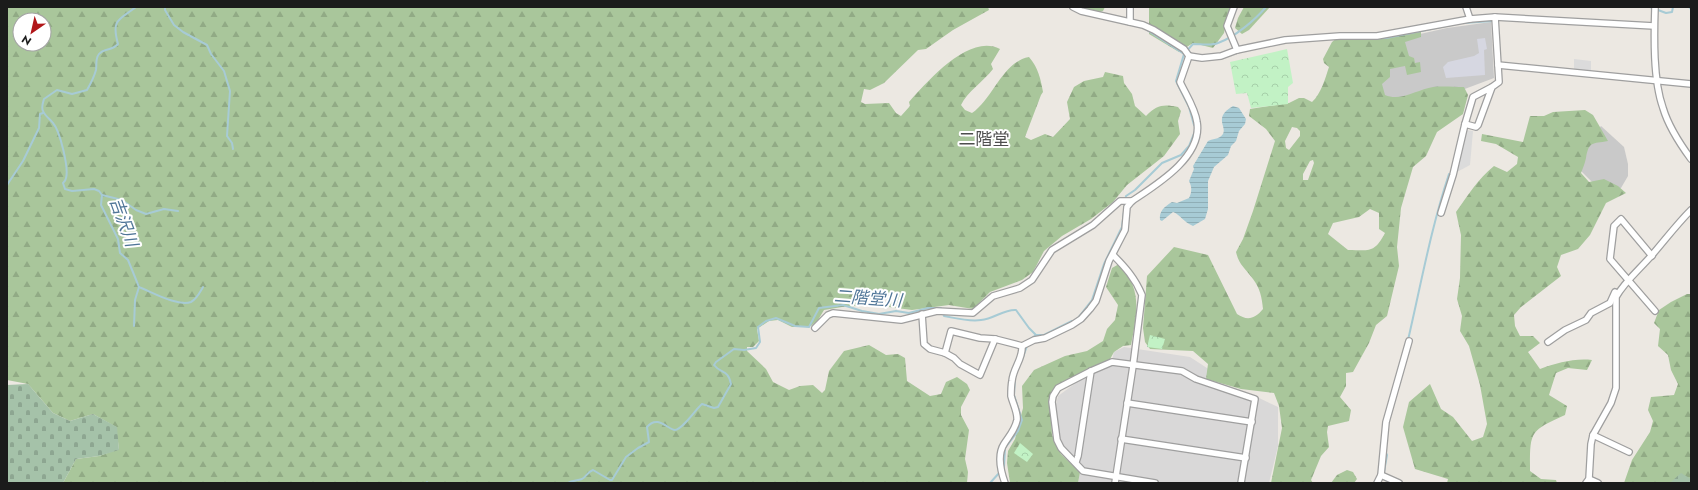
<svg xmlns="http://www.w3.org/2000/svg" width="1698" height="490" viewBox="0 0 1698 490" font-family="Jost,'Noto Sans JP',sans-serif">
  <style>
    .residential { fill: #d9d8d8 }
    .religious { fill: #c9c9c9 }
    .forest { fill: url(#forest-firs); fill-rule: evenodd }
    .cemetery { fill: url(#cemetery-stones) }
    .park { fill: url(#park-crowns) }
    .parking { fill: #dbdbdb }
    .plaza { fill: #d6d7e1 }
    .water { fill: url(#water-rules) }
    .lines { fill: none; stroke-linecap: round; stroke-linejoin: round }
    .stream { stroke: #a7cbd5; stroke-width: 2 }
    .street-casing { stroke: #9f9f9f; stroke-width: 8 }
    .street { stroke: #fff; stroke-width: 5.5 }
    .labels { text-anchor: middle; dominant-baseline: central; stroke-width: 4; stroke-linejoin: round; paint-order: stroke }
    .neighbourhood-label { font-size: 17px; fill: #4e4e4e; stroke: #fff }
    .water-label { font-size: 17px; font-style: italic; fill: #507698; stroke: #fff }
  </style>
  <defs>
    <pattern id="forest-firs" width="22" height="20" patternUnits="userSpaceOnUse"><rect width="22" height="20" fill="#a9c69b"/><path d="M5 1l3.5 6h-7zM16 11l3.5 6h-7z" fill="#91aa85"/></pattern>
    <pattern id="cemetery-stones" width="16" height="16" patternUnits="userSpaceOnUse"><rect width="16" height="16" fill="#a5c2a9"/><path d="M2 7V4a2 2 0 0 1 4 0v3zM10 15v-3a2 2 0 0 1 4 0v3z" fill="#8da691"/></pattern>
    <pattern id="park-crowns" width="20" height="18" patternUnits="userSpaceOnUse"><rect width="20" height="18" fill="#c2f2c5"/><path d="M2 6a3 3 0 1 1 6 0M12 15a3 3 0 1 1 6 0" fill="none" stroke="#a6cfa9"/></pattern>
    <pattern id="water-rules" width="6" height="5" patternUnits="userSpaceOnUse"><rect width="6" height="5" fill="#a7cbd5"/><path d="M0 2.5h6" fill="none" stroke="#8faeb6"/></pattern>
  </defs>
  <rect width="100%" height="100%" fill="#ece8e2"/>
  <!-- residential -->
  <path class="residential" d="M1124 347 1190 357 1210 370 1207 379 1255 396 1278 407V446L1269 483H1078L1080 471 1061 454 1055 409 1058 396 1084 377 1111 365 1114 352Z"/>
  <!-- religious -->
  <g class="religious">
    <path d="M1491 22 1494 78 1454 93 1371 104 1402 38 1447 28Z"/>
    <path d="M1601 126 1624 147 1628 164V176L1621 188H1605L1592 182 1581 171 1580 149Z"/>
  </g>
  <!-- forest -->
  <g class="forest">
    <path d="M7 7H988L989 10 953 30 926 49 918 50 884 83 870 90 864 89 861 102 865 104 889 103 896 113 901 116 910 106 909 102C928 81 969 33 1000 49L991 64 993 69C984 81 967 92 961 105L965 110 972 113C993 99 1002 62 1029 57 1038 67 1041 80 1043 92L1041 95 1025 137 1031 140 1045 134 1053 137 1070 119 1067 102 1074 87 1084 81 1103 77 1105 72 1123 76 1124 83 1132 94 1135 106 1146 116C1157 105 1163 104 1178 107L1181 111 1178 121 1180 134 1164 156 1127 185 1113 202 1091 219 1062 236 1044 251 1033 272 1022 280 990 292 973 309 949 305 912 310 889 307 886 290 880 289 855 306 842 307 824 310 818 320 811 326 792 327 778 320 769 321 757 329 759 341 753 347H747V351L766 369 773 382 789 390 800 386 813 385 822 393 825 390 829 371 844 351 869 345 886 355 898 354 905 358 907 381 930 396 941 394 946 382 957 377 967 384 970 390 961 407V415L969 430 965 459 968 472 967 483H63L76 459 99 456 119 449 116 427 93 414 70 421 53 413 28 384 7 380ZM20 20H44V44H20Z"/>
    <path d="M1081 7H1105L1103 11 1095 14Z"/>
    <path d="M1149 7H1231L1228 14 1224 33 1213 48 1193 43 1179 52 1149 34Z"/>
    <path d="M1244 7H1270L1249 30 1242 34 1235 28 1238 18Z"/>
    <path d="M1414 31 1421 32V37L1405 42 1409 56 1414 58 1415 63 1420 62 1421 72 1407 75 1405 66 1390 69V77L1382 84 1385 95C1401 102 1418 89 1433 87 1443 86 1454 87 1464 87L1468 95 1463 114 1437 132 1426 156 1413 167 1401 208 1397 247 1399 266 1387 316 1376 325 1369 343 1353 372 1346 373V386L1340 397 1351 410 1349 421 1328 426 1327 432 1329 447 1321 456 1311 480 1313 483H1271L1282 428 1279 406 1274 393 1241 389 1206 379 1208 364 1193 351 1150 349 1145 342 1143 328 1147 276 1174 247 1208 255 1237 314C1247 321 1255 319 1263 309 1262 298 1260 288 1253 279 1245 268 1239 265 1236 252L1243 239 1253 211 1275 141 1266 129 1249 116 1250 109 1289 103 1299 98H1304L1312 102C1321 94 1325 79 1329 67L1324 63 1323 59 1332 42 1338 37 1353 38 1363 40ZM1292 127 1297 128 1300 131V136L1289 150 1286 148 1285 141ZM1313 160 1314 163 1308 180H1303V174L1310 161ZM1370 209 1379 213V229L1385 233C1374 254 1369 250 1348 250L1328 234 1333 223 1359 217Z"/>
    <path d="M1585 110 1593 115 1608 141C1592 144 1589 141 1586 158 1585 163 1583 168 1581 173L1589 182 1604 179 1618 186 1626 193 1606 203 1590 235 1578 249 1561 255 1557 267 1561 276 1521 307 1514 315 1515 326 1520 336H1533L1540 343 1528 352 1540 369C1557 363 1574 358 1592 360L1587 370 1568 368 1556 373 1549 395 1567 406 1565 415C1529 431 1530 432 1530 471L1541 479 1556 480 1557 483H1447L1448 479 1415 469 1403 427 1409 402 1430 384 1441 409 1453 417 1472 441 1483 437 1487 424 1480 385 1469 346 1460 331 1462 316 1457 299 1460 278 1461 235 1456 212C1468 195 1478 179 1494 166L1507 172 1517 164 1518 157 1496 144 1481 141 1482 134 1523 142 1530 116H1544L1553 112Z"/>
    <path d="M1119 264C1143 290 1137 313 1131 345L1123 346 1114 352 1109 361 1090 368 1059 386 1051 412 1052 435 1061 454 1080 472 1078 483H1010L1007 463 1008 451 1015 439 1023 408 1022 386 1034 370 1065 356 1087 351 1103 341 1107 329 1115 320 1118 305 1106 287 1112 268Z"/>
    <path d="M1687 294H1691V481L1670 483H1624L1632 460 1650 432 1653 421 1648 410 1651 397 1674 395 1678 384 1671 370 1668 355 1658 346 1660 329 1654 323 1659 310 1671 302Z"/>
    <path d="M1347 470 1353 472 1357 479 1354 483H1331L1337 475Z"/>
  </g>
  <!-- cemetery -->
  <g class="cemetery">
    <path d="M28 384 53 413 70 421 93 414 117 427 119 450 99 456 76 459 63 483H7V385Z"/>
    <path d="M1681 473 1691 479V483H1670Z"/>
  </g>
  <!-- park -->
  <g class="park">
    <path d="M1287 49 1293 83 1288 87V104L1251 108 1247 93 1236 94 1230 62Z"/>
    <path d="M1150 335 1165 339 1162 349 1147 347Z"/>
    <path d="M1020 443 1033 454 1027 462 1014 453Z"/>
  </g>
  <!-- parking -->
  <g class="parking">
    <path d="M1574 59 1591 61V71L1574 70Z"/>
    <path d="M1466 130 1473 131 1470 165 1457 172Z"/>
  </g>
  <!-- plaza -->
  <path class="plaza" d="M1485 38 1487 49 1484 50 1485 75 1446 78 1443 67 1448 62 1474 56 1479 53 1477 39Z"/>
  <!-- water -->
  <path class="water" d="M1233 106 1239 108 1246 119 1245 124 1239 131 1236 141 1231 146 1228 155 1214 167 1208 181V209L1205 219 1193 226C1183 222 1181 215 1173 212L1162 221 1160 220C1159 211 1164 207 1172 202L1177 203 1189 198C1192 192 1192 187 1189 181L1194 169 1193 166 1208 141C1212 139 1217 139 1220 137 1232 129 1210 119 1233 106Z"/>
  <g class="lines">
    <!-- stream -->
    <g class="stream">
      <path d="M165 7V10L174 25 183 32 207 45 211 54 224 71 230 91 227 136 232 143 233 149"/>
      <path d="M1650 7 1666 13 1672 12 1673 7"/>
      <path d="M1689 7 1691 9"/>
      <path d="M1464 23 1493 21"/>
      <path d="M1147 30 1184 54"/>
      <path d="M1358 39 1386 38 1456 24"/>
      <path d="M1194 125 1189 107 1176 81 1184 54 1193 44C1201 44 1211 46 1218 43 1235 37 1255 20 1266 7"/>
      <path d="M7 185 23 161 39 128 40 114 43 113"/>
      <path d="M102 195 122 200 136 210 146 214 164 209 178 211"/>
      <path d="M139 287C152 292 178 307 191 302 197 299 200 292 203 287"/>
      <path d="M1078 318 1092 300 1104 264 1122 227 1126 196 1135 190 1162 163 1181 155 1189 146 1195 131"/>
      <path d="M134 326 135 300 139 287 128 260 120 253 118 239 101 205 102 195 99 191 94 189 72 191 65 189 63 183C64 182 66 179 66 178 69 168 60 131 53 123 50 119 45 116 43 111 41 107 43 103 44 99L57 90 72 94 87 90C91 83 94 77 96 70 97 64 95 59 99 54 104 48 112 51 118 44 111 19 119 20 136 7"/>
      <path d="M1029 340 1036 335H1044L1072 321"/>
      <path d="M1408 340C1421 284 1431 228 1449 174"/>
      <path d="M1022 360 1027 346"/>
      <path d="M1002 468 1004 467 1005 448 1018 431 1022 420 1014 395 1015 377"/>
      <path d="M1384 472 1387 455 1385 451"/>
      <path d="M427 482V483"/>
      <path d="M568 483C572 480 577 481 582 479 587 476 587 472 593 470L610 480H612L626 457 638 448 649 442 647 427C658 414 668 430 675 430 683 429 695 410 702 404L714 408 718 407 731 384C728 369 721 374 714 365L716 362 734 349 744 350 756 348 760 342 758 327 766 321 776 318 795 326 809 327 819 308 843 305 862 311 879 314 896 311 909 313 928 308H941L944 316C955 318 969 322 981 320 994 319 1004 309 1016 310L1029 328 1036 335"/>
      <path d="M990 483 1000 472"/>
    </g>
    <!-- street casing -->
    <g class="street-casing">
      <g id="street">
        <path d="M1073 7 1081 11 1143 25 1154 30 1184 49 1189 56"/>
        <path d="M1234 7 1227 26 1237 50"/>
        <path d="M1466 7 1470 19"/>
        <path d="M1655 7C1654 36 1653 80 1663 108 1668 125 1680 144 1691 159"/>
        <path d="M1495 17 1654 26"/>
        <path d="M1130 22V7"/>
        <path d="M1189 56 1202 58 1221 56 1237 50 1285 40 1340 36H1377L1470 19 1495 17 1499 82 1492 87 1473 97 1465 124 1476 127 1478 125 1492 87"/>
        <path d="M1498 65 1691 84"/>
        <path d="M1441 213 1453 175 1465 124"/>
        <path d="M1113 255C1125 267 1135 278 1142 295L1133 366 1115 483"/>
        <path d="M1652 256 1621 219 1614 226 1610 259 1655 311"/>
        <path d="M922 314 924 344 930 349 945 353 954 358 960 364 980 375 995 339 1022 346 1034 340 1045 338 1072 325 1081 319 1090 309 1096 301 1109 261 1125 230 1127 207 1132 201C1156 185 1203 157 1197 122 1195 108 1186 95 1180 82L1189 56"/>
        <path d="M815 328 828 315 833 313 901 320 937 311 973 313 993 296 1020 288 1032 280 1052 250 1093 225 1120 201H1132"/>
        <path d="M1548 342 1565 330 1586 320 1591 313 1610 303 1615 292"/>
        <path d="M945 353 951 331 980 338 995 339"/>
        <path d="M1127 403 1252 422"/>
        <path d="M1593 435 1629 452"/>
        <path d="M1121 439 1246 458"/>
        <path d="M1076 462 1078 456 1091 371"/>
        <path d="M1381 475 1399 483"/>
        <path d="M1589 479 1598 483"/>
        <path d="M1005 483C1001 472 997 455 1004 444 1009 436 1015 430 1017 420 1018 413 1013 404 1011 396 1011 392 1011 386 1012 381 1013 368 1023 359 1022 346"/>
        <path d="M1155 483 1083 471 1061 448 1057 440 1052 402 1053 396 1058 388 1091 371 1112 362 1182 371 1196 379 1255 399 1241 483"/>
        <path d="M1377 483 1381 475 1386 422 1409 341"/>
        <path d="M1586 483 1589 479 1591 444 1593 435 1611 403 1616 388V297C1625 281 1640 269 1652 255 1665 240 1677 224 1691 210"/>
      </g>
    </g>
    <!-- street -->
    <use href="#street" class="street"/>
  </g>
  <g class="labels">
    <!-- neighbourhood labels -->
    <g class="neighbourhood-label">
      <text x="984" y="139">二階堂</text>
    </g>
    <!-- water labels -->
    <g class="water-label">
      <text transform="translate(124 222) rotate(70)">吉沢川</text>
      <text transform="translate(868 298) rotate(4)">二階堂川</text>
    </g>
  </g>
  <!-- border -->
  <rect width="1698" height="490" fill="none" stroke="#1b1b1b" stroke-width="16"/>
  <!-- north arrow -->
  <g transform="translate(32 32) rotate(214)"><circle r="19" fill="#ffffff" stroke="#a4a4a4"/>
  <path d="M0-3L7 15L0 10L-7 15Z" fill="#b11619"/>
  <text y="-6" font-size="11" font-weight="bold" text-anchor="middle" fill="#1b1b1b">N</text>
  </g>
</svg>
